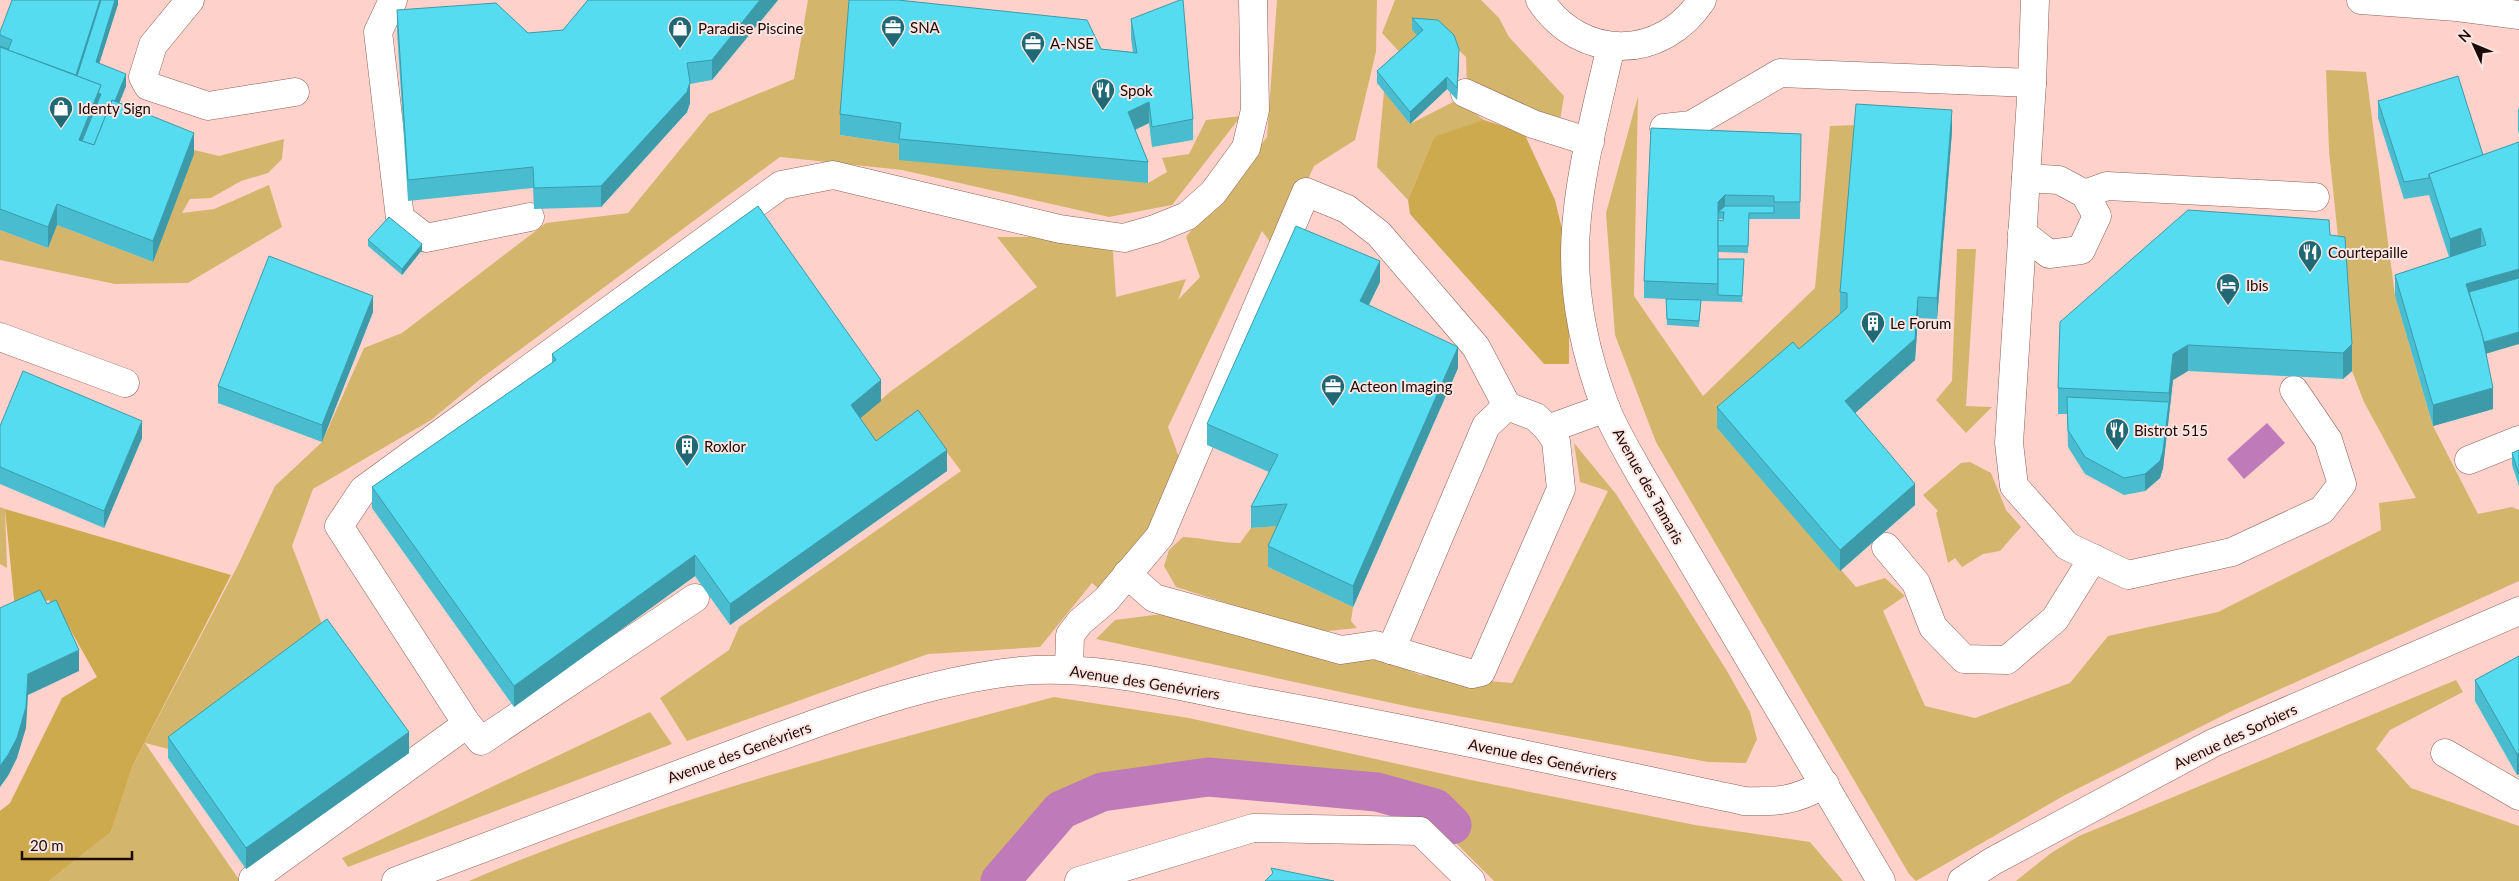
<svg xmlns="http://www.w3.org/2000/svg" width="2519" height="881" viewBox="0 0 2519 881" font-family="Lato,sans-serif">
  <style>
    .green { fill: #d3b66b }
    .forest { fill: #ccaa4d }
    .water { fill: #be7ab9 }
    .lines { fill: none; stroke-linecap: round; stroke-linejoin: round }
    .canal { stroke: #be7ab9; stroke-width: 39 }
    .minor-casing { stroke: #8f6058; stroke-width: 29 }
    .minor { stroke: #fff; stroke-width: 28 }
    .wall { fill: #49bdcf; fill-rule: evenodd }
    .shaded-wall { fill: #3c9aa9 }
    .building { fill: #55dcf1; stroke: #3c9aa9 }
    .labels { text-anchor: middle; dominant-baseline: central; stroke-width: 4; stroke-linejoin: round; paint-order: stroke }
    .poi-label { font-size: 15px; fill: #1c0a08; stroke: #fce5e1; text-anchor: start }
    .street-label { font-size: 15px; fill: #1c0a08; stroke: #fce5e1 }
  </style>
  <rect width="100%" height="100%" fill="#fed2cb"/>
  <!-- green -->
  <g class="green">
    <path d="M808 0H850L840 135 1148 183 1167 172 1162 158 1189 154 1206 120 1241 116 1172 205 1109 217 902 170 780 157 483 377 431 420 313 489 292 546 325 632 176 751 145 743 240 881H49L111 832 133 765 239 563 275 486 322 442 364 348 402 333 546 223 628 213 709 114 794 79Z"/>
    <path d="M1277 0H1377L1376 52 1355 140 1314 166 1276 250 1262 231 1168 427 1181 463 1152 531 1100 590 1092 583 1040 647 928 654 687 741 660 698 729 650 739 627 961 471 927 426 876 462 851 426 891 391 1037 287 997 237H1112L1116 297 1186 279 1178 300 1200 277 1186 237 1267 137Z"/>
    <path d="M1395 0H1481L1499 18 1509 37 1564 96 1560 121 1467 88 1466 57 1443 35 1423 42 1405 58 1382 33Z"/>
    <path d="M2326 70 2366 72 2395 296 2433 426 2478 514 2512 507 2519 510V581L2236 709 2065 795 1916 881 1909 874 1656 442 1615 335 1606 213 1638 96 1634 296 1703 396 1815 288 1830 126 1856 125 1847 314 1717 428 1856 587 1885 578 1905 596 1883 611 1925 706 1975 718 2070 683 2108 636 2218 612 2381 530 2379 503 2416 498 2364 402 2352 371 2329 151Z"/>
    <path d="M1384 91 1410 124 1457 100 1484 120 1476 148 1434 137 1408 200 1377 167Z"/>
    <path d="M284 139 282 159 268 173 241 181 211 198 190 199 182 213 214 209 269 185 282 227 188 283 115 284 0 260V230L48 248 57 225 153 262 190 149 219 156Z"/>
    <path d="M1957 249H1976L1966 406 1992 407 1966 433 1936 400 1952 381Z"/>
    <path d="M1574 443 1616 494 1727 671 1750 712 1757 739 1746 763 1708 762 1415 708 1096 639 1115 620 1170 613 1374 655 1420 675 1512 683 1608 491 1580 482Z"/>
    <path d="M1970 462 1991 473 2006 510 2021 527 2000 551 1983 554 1962 567 1955 558 1948 563 1936 513 1938 511 1923 495 1961 463Z"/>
    <path d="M0 507 5 509 7 568 0 564Z"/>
    <path d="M1287 525 1268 567 1353 607 1351 621 1357 628 1318 632 1176 587 1164 566 1169 550 1183 537C1203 538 1221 543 1240 543L1251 528Z"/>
    <path d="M2456 680 2463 692 2390 730 2376 749 2411 788 2519 826V881H2016L2051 853 2079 836Z"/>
    <path d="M1054 697 1189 718 1471 780 1695 825 1810 842 1843 881H1494L1455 842 1459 819 1436 798 1370 778 1205 768 1112 777 1055 805 990 881H469C657 801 856 750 1054 697Z"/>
    <path d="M650 712 672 744 348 867 342 858Z"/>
  </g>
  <!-- forest -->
  <g class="forest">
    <path d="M1484 120 1524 133 1555 200 1569 258V364H1544L1410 214 1408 200 1434 137Z"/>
    <path d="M5 509 231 575 133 765 111 832 49 881H0V811L10 803 62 698 97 677 66 622 49 600 15 609Z"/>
  </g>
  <!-- water -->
  <path class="water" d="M2267 423 2285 443 2244 479 2227 459Z"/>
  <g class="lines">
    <!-- canal -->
    <path class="canal" d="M1000 881 1061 810 1102 792 1208 777 1377 792 1435 808 1452 825"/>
    <!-- minor casing -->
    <g class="minor-casing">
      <g id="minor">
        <path d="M190 0 153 45 143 77 148 86 208 106 295 92"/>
        <path d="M393 0 378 32 400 218 426 238 530 217"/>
        <path d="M1540 0C1581 62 1662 61 1702 0"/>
        <path d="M2035 0 2032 83 2009 443 2014 486 2067 546 2128 575 2232 552 2322 510 2342 484 2328 440 2294 390"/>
        <path d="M2361 0 2457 7 2519 15"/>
        <path d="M1611 46C1596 112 1575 188 1575 255 1575 307 1587 358 1605 406 1614 430 1628 452 1640 474L1881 881"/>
        <path d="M1465 93 1533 124 1590 142"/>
        <path d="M1664 128 1691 125 1780 73 2032 83"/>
        <path d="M2085 194 2107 186 2315 197"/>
        <path d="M2022 233 2049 254 2081 250 2097 216 2085 194 2059 180 2026 178"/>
        <path d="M0 337 125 383"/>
        <path d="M2469 460 2519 440"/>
        <path d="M1886 547 1916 583 1933 627 1964 659 2007 660 2055 619 2093 558"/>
        <path d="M1127 574 1154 598 1341 650 1375 645 1472 674 1481 672 1561 489 1556 441 1548 429"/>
        <path d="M695 598 481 741 467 724 339 526 363 490 781 185 833 175 1060 229 1124 238 1155 229 1187 216 1213 193 1246 148 1255 110 1253 0"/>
        <path d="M1391 650 1486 426 1507 406"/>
        <path d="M1069 669 1070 635 1080 622 1106 600 1160 536 1306 192 1347 209 1379 234 1476 347 1507 406 1536 417 1548 429 1606 408"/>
        <path d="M2445 753 2519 796"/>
        <path d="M253 879 467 724"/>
        <path d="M396 881C510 837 624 794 738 752 829 718 923 681 1020 671 1096 664 1175 686 1249 700 1415 730 1580 766 1744 801 1779 802 1794 801 1825 784"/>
        <path d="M1079 881 1253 828 1420 831 1471 881"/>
        <path d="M1962 881 1993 861 2213 743 2519 611"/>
      </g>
    </g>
    <!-- minor -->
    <use href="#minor" class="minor"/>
  </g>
  <!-- wall -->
  <g class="wall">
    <path d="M118 0V4L99 63 126 86 119 103 194 154 153 262 57 225 48 248 0 230V35Z"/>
    <path d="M588 0H778L712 80 690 84V103L687 112 601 207 534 209 533 188 408 201 397 31V10L528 33 563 30Z"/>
    <path d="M1412 18 1459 61 1457 100 1447 89 1410 124 1377 83V71L1417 35 1412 30Z"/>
    <path d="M1131 19 1193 119V140L1152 147 1149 123 1135 130 1148 162V183L899 160V144L840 135V114L1101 49 1133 52 1131 39Z"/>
    <path d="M2378 101 2483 155 2519 142 2486 354 2493 409 2433 426 2395 296V275L2449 257 2429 195 2404 199 2378 118Z"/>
    <path d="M2519 108V135L2518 130V109Z"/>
    <path d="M1708 130 1801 134 1800 219H1749L1748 253 1718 252V259H1744L1742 302 1701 301 1699 327 1667 325 1666 299 1644 298V281ZM1718 219H1723V221L1718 220Z"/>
    <path d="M1952 131 1937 319 1918 318 1915 360 1855 413 1915 505 1840 571 1717 428V407L1799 349 1841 313H1840V292Z"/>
    <path d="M2330 235 2352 371 2343 379 2188 371 2173 380 2163 468 2160 478 2145 491 2124 495 2085 474 2068 447 2067 414H2058V388Z"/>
    <path d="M368 240 422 250 402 275 368 246Z"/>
    <path d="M1380 282 1369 305 1458 368 1353 607 1268 567V546L1278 526 1251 528V507L1269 472 1207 445V424Z"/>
    <path d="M373 312 322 442 218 403V386Z"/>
    <path d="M552 354 881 401 860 418 876 441 947 471 730 625 695 576 514 707 372 508V487L552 363Z"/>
    <path d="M0 426 142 438 104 528 0 484Z"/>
    <path d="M2519 450V486L2512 465V453Z"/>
    <path d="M2519 656 2517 775 2475 701V680Z"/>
    <path d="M168 737 409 753 246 869 168 758Z"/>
  </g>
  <!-- shaded-wall -->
  <g class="shaded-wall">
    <path d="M100 0H105L78 85 74 79Z"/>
    <path d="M115 0H118V4L96 74V62Z"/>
    <path d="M760 0H778L712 80V60Z"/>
    <path d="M1459 49V61L1457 100V88Z"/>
    <path d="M126 74V86L94 166V154Z"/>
    <path d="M1447 77V89L1410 124V112Z"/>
    <path d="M690 82V103L687 112 601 207V186Z"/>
    <path d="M101 85V106L83 151 79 140Z"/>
    <path d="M1149 102V123L1128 133V112Z"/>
    <path d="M1952 110V131L1937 319V298Z"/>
    <path d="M194 133V154L153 262V241Z"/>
    <path d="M1725 195V212H1718V301V202Z"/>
    <path d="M57 204V225L48 248V227Z"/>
    <path d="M2481 228V249L2450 260V239Z"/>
    <path d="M422 244V250L402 275V269Z"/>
    <path d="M1380 261V282L1360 322V301Z"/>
    <path d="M2519 269V290L2470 304 2466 284Z"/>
    <path d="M373 296V312L322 442V425Z"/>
    <path d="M1918 297V318L1915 360 1845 422V401Z"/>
    <path d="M2519 332V344L2482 355V343Z"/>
    <path d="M2352 344V371L2343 379V353Z"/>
    <path d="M2188 345V371L2173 380 2163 468 2160 478 2145 491V474L2169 402V393L2173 354Z"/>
    <path d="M1458 347V368L1353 607V586Z"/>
    <path d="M881 380V401L851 426V405Z"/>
    <path d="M2493 388V409L2433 426V405Z"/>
    <path d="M142 421V438L104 528V511Z"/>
    <path d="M947 450V471L730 625V604Z"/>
    <path d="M1915 484V505L1840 571V550Z"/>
    <path d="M695 555V576L514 707V686Z"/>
    <path d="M79 650V671L28 695 26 728 17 758 8 776 0 787V766L28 674Z"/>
    <path d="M409 732V753L246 869V848Z"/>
    <path d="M2519 753V774L2517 775V754Z"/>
  </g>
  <!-- building -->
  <g class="building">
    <path d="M12 0H100L76 75 8 50 12 40 0 35V32Z"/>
    <path d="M101 0H115L96 62 126 74 115 101 112 100 94 145 82 141 101 94 98 93 101 85 77 76Z"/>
    <path d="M588 0H760L712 60 687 63 690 82 687 92 601 186 534 188 533 167 408 180 397 10 496 3 528 33 563 30Z"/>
    <path d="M849 0H898L1087 20 1101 49 1137 53 1131 19 1180 0H1183L1193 119 1152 127 1149 102 1128 112 1148 162 899 139 901 123 840 114Z"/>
    <path d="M1412 18 1438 20 1454 35 1459 49 1457 88 1447 77 1410 112 1377 71 1423 30Z"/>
    <path d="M0 46 8 49V50L0 47Z"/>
    <path d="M0 47 101 85 79 140 94 145 112 100 194 133 153 241 57 204 48 227 0 209Z"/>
    <path d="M2458 76 2483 155 2429 174V178L2404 182 2378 101Z"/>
    <path d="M1856 104 1952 110 1937 298 1918 297 1915 339 1845 401 1915 484 1840 550 1717 407 1793 342 1799 349 1847 308V293L1840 292Z"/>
    <path d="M1651 128 1801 134 1800 202H1774V196L1725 195 1718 202V284L1644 281Z"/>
    <path d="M2519 142V269L2466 284 2482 334 2493 388 2433 405 2395 275 2486 245 2481 228 2450 239 2429 174Z"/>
    <path d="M758 206 881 380 851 405 876 441 918 410 947 450 730 604 695 555 514 686 372 487 556 360 552 354Z"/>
    <path d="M1725 206H1774V213H1749L1748 246H1718V220L1723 221 1724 212H1718Z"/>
    <path d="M2188 210 2329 220 2330 235 2345 237 2352 344 2343 353 2188 345 2173 354 2169 393 2058 388 2060 322Z"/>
    <path d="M389 217 422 244 402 269 368 240Z"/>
    <path d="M1296 226 1380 261 1360 301 1458 347 1353 586 1268 546 1287 504 1251 507 1278 455 1207 424Z"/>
    <path d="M269 256 373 296 322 425 218 386Z"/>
    <path d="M1718 259H1744L1742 296 1718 295Z"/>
    <path d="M2519 278V332L2484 342 2482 334 2469 292Z"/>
    <path d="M1666 299 1701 300 1699 321 1667 319Z"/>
    <path d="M23 371 142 421 104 511 0 467V426Z"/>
    <path d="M2067 397 2169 402 2163 451 2160 461 2145 474 2124 478 2085 457 2068 430Z"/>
    <path d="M2519 450V474L2512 453Z"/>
    <path d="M40 590 47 604 56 600 79 650 28 674 26 707 17 738 8 755 0 766V608Z"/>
    <path d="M327 619 409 732 246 848 168 737Z"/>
    <path d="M2519 656V753L2517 754 2475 680Z"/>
    <path d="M1271 868 1334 881H1265L1273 873Z"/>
  </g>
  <!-- icons -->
  <defs>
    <g id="office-pin" transform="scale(1.25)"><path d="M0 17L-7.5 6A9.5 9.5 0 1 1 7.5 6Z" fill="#206974" stroke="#fce5e1"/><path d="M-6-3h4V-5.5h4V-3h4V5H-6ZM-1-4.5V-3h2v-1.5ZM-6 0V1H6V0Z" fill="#fff"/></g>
    <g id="shop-pin" transform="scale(1.25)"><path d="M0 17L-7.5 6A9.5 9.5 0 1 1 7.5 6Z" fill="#206974" stroke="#fce5e1"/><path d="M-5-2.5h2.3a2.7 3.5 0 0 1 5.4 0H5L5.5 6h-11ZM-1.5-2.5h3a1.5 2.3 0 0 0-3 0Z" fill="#fff"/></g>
    <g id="restaurant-pin" transform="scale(1.25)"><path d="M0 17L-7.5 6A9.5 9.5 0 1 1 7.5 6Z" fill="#206974" stroke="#fce5e1"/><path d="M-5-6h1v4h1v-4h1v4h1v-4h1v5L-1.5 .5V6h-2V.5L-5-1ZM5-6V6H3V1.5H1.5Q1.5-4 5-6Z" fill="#fff"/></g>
    <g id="hotel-pin" transform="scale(1.25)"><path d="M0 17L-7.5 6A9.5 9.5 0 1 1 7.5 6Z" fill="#206974" stroke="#fce5e1"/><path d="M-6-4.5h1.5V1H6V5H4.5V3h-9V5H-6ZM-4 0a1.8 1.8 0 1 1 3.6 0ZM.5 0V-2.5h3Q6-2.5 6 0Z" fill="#fff"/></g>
    <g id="building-pin" transform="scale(1.25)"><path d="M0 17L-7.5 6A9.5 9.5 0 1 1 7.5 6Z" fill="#206974" stroke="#fce5e1"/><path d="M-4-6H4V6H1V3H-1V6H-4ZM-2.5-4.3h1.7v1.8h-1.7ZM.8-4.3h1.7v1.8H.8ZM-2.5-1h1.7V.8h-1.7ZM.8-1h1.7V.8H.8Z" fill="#fff"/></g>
  </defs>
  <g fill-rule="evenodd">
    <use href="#office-pin" x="893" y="27"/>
    <use href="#shop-pin" x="680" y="28"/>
    <use href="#office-pin" x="1033" y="43"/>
    <use href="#restaurant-pin" x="1103" y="90"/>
    <use href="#shop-pin" x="61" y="108"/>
    <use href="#restaurant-pin" x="2310" y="252"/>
    <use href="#hotel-pin" x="2228" y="285"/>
    <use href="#building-pin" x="1873" y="323"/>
    <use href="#office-pin" x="1333" y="386"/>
    <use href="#restaurant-pin" x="2117" y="430"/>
    <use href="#building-pin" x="687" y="446"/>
  </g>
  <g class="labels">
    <!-- poi labels -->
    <g class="poi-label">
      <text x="910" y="27">SNA</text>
      <text x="698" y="28">Paradise Piscine</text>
      <text x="1050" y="43">A-NSE</text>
      <text x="1120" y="90">Spok</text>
      <text x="78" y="108">Identy Sign</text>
      <text x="2328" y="252">Courtepaille</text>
      <text x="2246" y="285">Ibis</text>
      <text x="1890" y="323">Le Forum</text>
      <text x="1350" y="386">Acteon Imaging</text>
      <text x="2134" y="430">Bistrot 515</text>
      <text x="704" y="446">Roxlor</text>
    </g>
    <!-- street labels -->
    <g class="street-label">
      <text transform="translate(1649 486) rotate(61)">Avenue des Tamaris</text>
      <text transform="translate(1145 682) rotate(9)">Avenue des Genévriers</text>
      <text transform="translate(2235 736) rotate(-25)">Avenue des Sorbiers</text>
      <text transform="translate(739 752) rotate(-20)">Avenue des Genévriers</text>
      <text transform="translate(1543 759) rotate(12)">Avenue des Genévriers</text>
    </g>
  </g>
  <!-- north arrow -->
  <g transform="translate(2474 45) rotate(314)" stroke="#fce5e1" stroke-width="4" paint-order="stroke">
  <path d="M0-4L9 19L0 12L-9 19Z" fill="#1c0a08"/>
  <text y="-8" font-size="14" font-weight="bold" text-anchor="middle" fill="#1c0a08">N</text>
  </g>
  <!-- scale -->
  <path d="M22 851v8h110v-8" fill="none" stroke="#1c0a08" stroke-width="2.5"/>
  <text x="30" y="851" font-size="15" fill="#1c0a08" stroke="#fce5e1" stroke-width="4" paint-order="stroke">20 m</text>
</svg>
